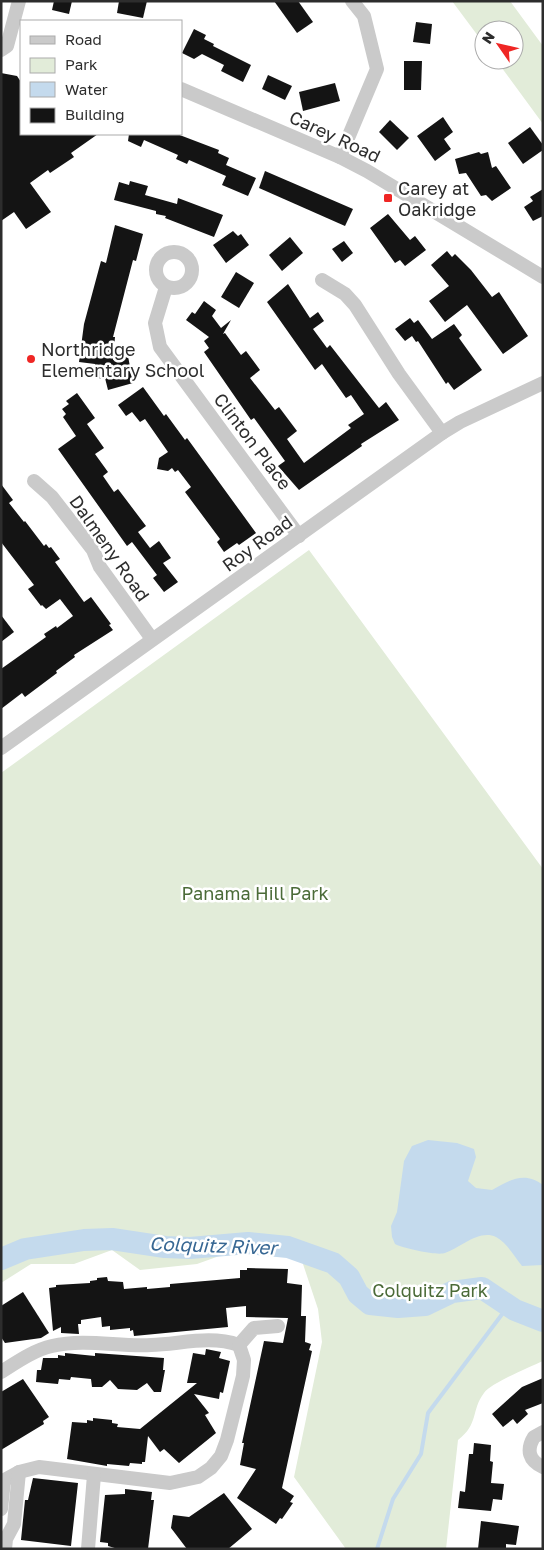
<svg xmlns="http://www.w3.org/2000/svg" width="544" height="1550" viewBox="0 0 544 1550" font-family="'Golos Text',sans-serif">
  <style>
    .green { fill: #e2ecd9 }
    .water { fill: #c4daed }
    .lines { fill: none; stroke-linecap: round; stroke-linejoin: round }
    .stream { stroke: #c4daed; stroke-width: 4 }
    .river { stroke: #c4daed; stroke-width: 22 }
    .building { fill: #141414 }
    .minor { stroke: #cacaca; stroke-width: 14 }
    .poi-dot { fill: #ef2624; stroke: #fff; stroke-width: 2 }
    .labels { text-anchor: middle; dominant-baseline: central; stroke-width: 5; stroke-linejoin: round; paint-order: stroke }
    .street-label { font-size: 18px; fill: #2d2d2d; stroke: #fff }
    .poi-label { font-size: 18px; fill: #2d2d2d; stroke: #fff; text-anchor: start }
    .park-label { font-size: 18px; fill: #4b6b38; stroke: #fff }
    .water-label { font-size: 19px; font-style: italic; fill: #376793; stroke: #fff }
  </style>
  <rect width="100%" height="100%" fill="#fff"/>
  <!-- green -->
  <g class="green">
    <path d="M452 1H510L543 46V124L496 60H514V30H484V44Z"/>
    <path d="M309 550 543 869V1361C530 1367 491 1383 484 1393 471 1410 479 1424 458 1440L446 1549H346L294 1477 322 1342 318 1309 299 1252 236 1250 197 1264 140 1270 112 1250 74 1264H31L1 1283V773Z"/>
  </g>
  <!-- water -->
  <path class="water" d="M428 1140 457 1143 474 1149 476 1157 468 1181 476 1188 492 1190C509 1180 525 1171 543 1185V1265L522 1266C514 1256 507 1243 496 1237 479 1229 460 1248 445 1253 436 1256 403 1248 395 1244L392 1237 391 1226 397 1212 404 1161 412 1146Z"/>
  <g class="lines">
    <!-- stream -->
    <path class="stream" d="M377 1549 393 1499 421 1454 428 1413 509 1305"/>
    <!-- river -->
    <path class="river" d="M1 1259 25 1249 84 1240 112 1239 165 1247 190 1248 248 1243 288 1247 333 1263 349 1277 358 1294 370 1304 398 1307 425 1305 452 1292 482 1288 515 1310 543 1321"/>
  </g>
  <!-- building -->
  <g class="building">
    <path d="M54 1H72L69 14 52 10Z"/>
    <path d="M119 1H147L143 18 117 13Z"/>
    <path d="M274 1H298L313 22 297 33Z"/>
    <path d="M416 22 432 24 430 44 413 42Z"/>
    <path d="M194 29 206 35 204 39 214 44 213 46 251 65 243 82 221 71 224 65 202 54 194 59 182 53Z"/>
    <path d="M404 61H422L421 90H404Z"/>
    <path d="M1 73 17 76 21 82V134H98L71 153 74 157 50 173 48 170 30 183 51 212 26 229 14 212 1 221Z"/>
    <path d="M268 75 292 86 285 100 262 89Z"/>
    <path d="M335 83 340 101 303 111 299 92Z"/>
    <path d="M443 117 453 132 444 139 451 149 435 161 417 136Z"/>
    <path d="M390 120 409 138 397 150 379 132Z"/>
    <path d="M530 127 543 145V150L523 164 508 143Z"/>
    <path d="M129 134H177L219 150 218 153 229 158 226 165 256 178 248 196 222 185 226 176 189 160 187 164 176 159 178 155 144 140 141 147 128 141Z"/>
    <path d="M479 152 481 154 488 152 492 168 496 166 511 188 492 201 486 195 481 196 466 173 459 174 455 159Z"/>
    <path d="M265 171 353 209 345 226 259 188Z"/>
    <path d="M130 181 148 186 145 195 177 204 178 198 223 215 214 237 165 218 166 216 156 214V211L114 200 119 182 129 185Z"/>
    <path d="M543 189V216L533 221 524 207 533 201 530 197Z"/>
    <path d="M388 214 410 240 415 236 426 250 405 266 400 260 395 263 370 228Z"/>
    <path d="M115 225 143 234 136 261 133 260 113 337H115L113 360 128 356 133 383 108 390 105 378 100 379 98 376 95 364 79 362 84 324 101 261 106 263Z"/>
    <path d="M233 231 238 236 241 234 249 245 226 263 213 245Z"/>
    <path d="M290 237 303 253 282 271 269 255Z"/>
    <path d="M344 241 353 253 342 262 332 249Z"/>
    <path d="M447 251 452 257 455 254 471 270 492 297 499 292 528 336 503 354 467 305 445 322 429 301 449 286 431 265Z"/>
    <path d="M236 272 254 283 239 308 221 297Z"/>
    <path d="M288 284 310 318 318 312 324 321 313 329 327 348 330 345 379 408 386 402 399 420 361 444 362 446 299 490 278 466 285 461 254 418 251 420 204 352 209 348 204 341 209 337 186 320 192 312 195 314 204 301 216 310 212 316 221 328 231 320 223 334 225 333 241 355 246 351 260 370 250 378 275 410 279 407 297 431 287 439 304 463 351 428 348 425 364 414 351 395 346 398 322 364 315 370 267 302Z"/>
    <path d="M410 318 414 323 418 320 432 339 454 324 462 335 459 338 482 370 454 390 448 382 446 384 418 341 416 342 412 336 405 341 395 329Z"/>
    <path d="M143 387 164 416 166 414 185 440 187 438 256 533 239 545 237 543 224 552 217 542 220 539 185 492 191 487 178 470 175 472 172 468 168 471 157 469 159 458 168 452 145 419 140 422 132 412 126 416 118 405Z"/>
    <path d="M77 393 95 418 87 424 104 448 95 454 108 472 103 476 114 492 118 489 146 526 138 532 150 548 159 541 171 558 163 563 178 582 164 592 153 578 157 575 132 542 127 546 58 449 76 436 63 417 66 414 62 409 69 404 66 401Z"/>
    <path d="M1 484 13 500 9 503 24 522 25 521 44 546 46 544 49 548 51 547 60 559 55 562 84 602 91 597 111 624 109 625 113 630 74 655 75 657 56 671 57 673 25 697 22 693 1 709V669L46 637 44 634 56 626 57 628 73 616 60 599 46 609 42 605 41 606 28 589 34 585 1 542Z"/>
    <path d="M1 615 14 632 1 642Z"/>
    <path d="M247 1268 288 1269 287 1283 302 1285 301 1316H306L305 1342 311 1344 309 1350 312 1351 282 1488 294 1496 290 1502 293 1503 282 1519 280 1518 276 1524 237 1498 256 1469 240 1465 244 1443H242L264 1341 283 1343 288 1318 246 1317V1306L226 1308 228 1327 134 1336 133 1330 130 1331V1328L110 1330V1326L102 1327 101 1317 81 1320V1324H78L79 1334 61 1333V1327L53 1331 49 1288 56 1287V1285L90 1283V1281L97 1280V1278L107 1277 108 1281 123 1282 124 1289 147 1287V1289L170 1287V1284L240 1278V1270H247Z"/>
    <path d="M23 1292 49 1333 41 1338 5 1343 1 1337V1306Z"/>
    <path d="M206 1349 221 1352 219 1358 230 1361 223 1393 220 1392 219 1399 194 1394 209 1413 205 1415 216 1433 179 1463 164 1449 160 1452 148 1436 145 1462H142V1464L130 1463 129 1466 107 1464V1466L67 1459 72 1422 87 1423V1420L93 1421V1418L112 1420V1423L118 1424 117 1427 140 1429 197 1383H187L193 1353 205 1355Z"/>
    <path d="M65 1353 95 1356V1353L164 1358 163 1370H165L161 1392H154L147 1383 137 1390 118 1389 110 1380 102 1387H92L91 1379 71 1377 70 1380 59 1379 58 1384 36 1382 37 1370H41L43 1358H58V1355L65 1356Z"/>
    <path d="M543 1378V1403L525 1410 528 1414 517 1424 513 1419 503 1427 492 1414 522 1387Z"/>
    <path d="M23 1379 49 1417 43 1421 44 1424 1 1450V1392Z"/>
    <path d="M474 1443 491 1445 490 1461 493 1462 491 1483 504 1484 502 1500 493 1499 491 1511 458 1508 460 1491 465 1492 469 1454H473Z"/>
    <path d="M33 1478 78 1483 71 1546 21 1540 25 1500H28Z"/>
    <path d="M125 1489 152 1492 151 1500H154L148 1549H118L108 1546V1543L100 1542 105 1495 125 1494Z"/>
    <path d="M224 1493 252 1529 228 1549H187L171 1528 173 1515 189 1517Z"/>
    <path d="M481 1521 519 1526 516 1545 506 1544V1549H478Z"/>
  </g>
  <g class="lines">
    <!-- minor -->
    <g class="minor">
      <path d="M1 50 7 46 19 1"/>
      <path d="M181 89 340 157 367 171 543 277"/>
      <path d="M340 157 377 69 364 16 352 1"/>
      <circle cx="174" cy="270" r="18"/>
      <path d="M322 280 345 294 355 305 399 374 442 433"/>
      <path d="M166 287 155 323 160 347 299 536"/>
      <path d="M34 481 52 497 93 550 100 567 152 639"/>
      <path d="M1 748 442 433 460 422 543 383"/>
      <path d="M239 1345 254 1328 278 1326"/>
      <path d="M1 1372C17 1362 34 1350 52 1346 86 1338 118 1347 151 1345 181 1344 210 1335 239 1345"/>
      <path d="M543 1432 534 1437C526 1450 529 1461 543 1467"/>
      <path d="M1 1482 19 1472 39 1467 170 1483 198 1477 211 1468 221 1456 227 1440 243 1376 244 1360 239 1345"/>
      <path d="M1 1509 4 1481"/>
      <path d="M5 1549 6 1539 14 1524 19 1472"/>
      <path d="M88 1549 94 1475"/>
    </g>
  </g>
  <!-- markers -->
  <g class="poi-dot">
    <rect x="383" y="193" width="10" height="10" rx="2.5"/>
    <circle cx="31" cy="359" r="5"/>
  </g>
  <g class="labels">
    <!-- street labels -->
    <g class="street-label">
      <text transform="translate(335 136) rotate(25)">Carey Road</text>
      <text transform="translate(253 441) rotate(53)">Clinton Place</text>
      <text transform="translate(257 543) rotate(-36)">Roy Road</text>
      <text transform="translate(110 548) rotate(55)">Dalmeny Road</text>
    </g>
    <!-- poi labels -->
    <g class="poi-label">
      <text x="398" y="188">Carey at<tspan x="398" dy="21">Oakridge</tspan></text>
      <text x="41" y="349">Northridge<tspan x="41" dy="21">Elementary School</tspan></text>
    </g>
    <!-- park labels -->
    <g class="park-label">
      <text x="255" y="893">Panama Hill Park</text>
      <text x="430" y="1290">Colquitz Park</text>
    </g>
    <!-- water labels -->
    <g class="water-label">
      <text transform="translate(213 1245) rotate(2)">Colquitz River</text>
    </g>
  </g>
  <!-- border -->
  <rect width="544" height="1550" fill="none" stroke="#2d2d2d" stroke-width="5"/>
  <!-- legend -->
  <rect x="20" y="20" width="162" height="115" fill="#ffffff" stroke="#ababab"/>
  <rect x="30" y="36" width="25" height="8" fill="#cacaca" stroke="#ababab"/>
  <text x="65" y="45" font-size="15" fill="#2d2d2d">Road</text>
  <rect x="30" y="58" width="25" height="15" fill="#e2ecd9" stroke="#ababab"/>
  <text x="65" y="70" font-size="15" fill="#2d2d2d">Park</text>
  <rect x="30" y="82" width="25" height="15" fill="#c4daed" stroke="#ababab"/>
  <text x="65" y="95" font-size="15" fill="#2d2d2d">Water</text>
  <rect x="30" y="108" width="25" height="15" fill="#141414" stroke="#ababab"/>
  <text x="65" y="120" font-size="15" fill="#2d2d2d">Building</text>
  <!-- north arrow -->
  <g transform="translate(499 45) rotate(304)"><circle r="24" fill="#ffffff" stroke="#ababab"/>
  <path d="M0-4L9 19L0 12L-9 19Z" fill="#ef2624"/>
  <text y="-8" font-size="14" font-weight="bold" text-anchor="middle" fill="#2d2d2d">N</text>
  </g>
</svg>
